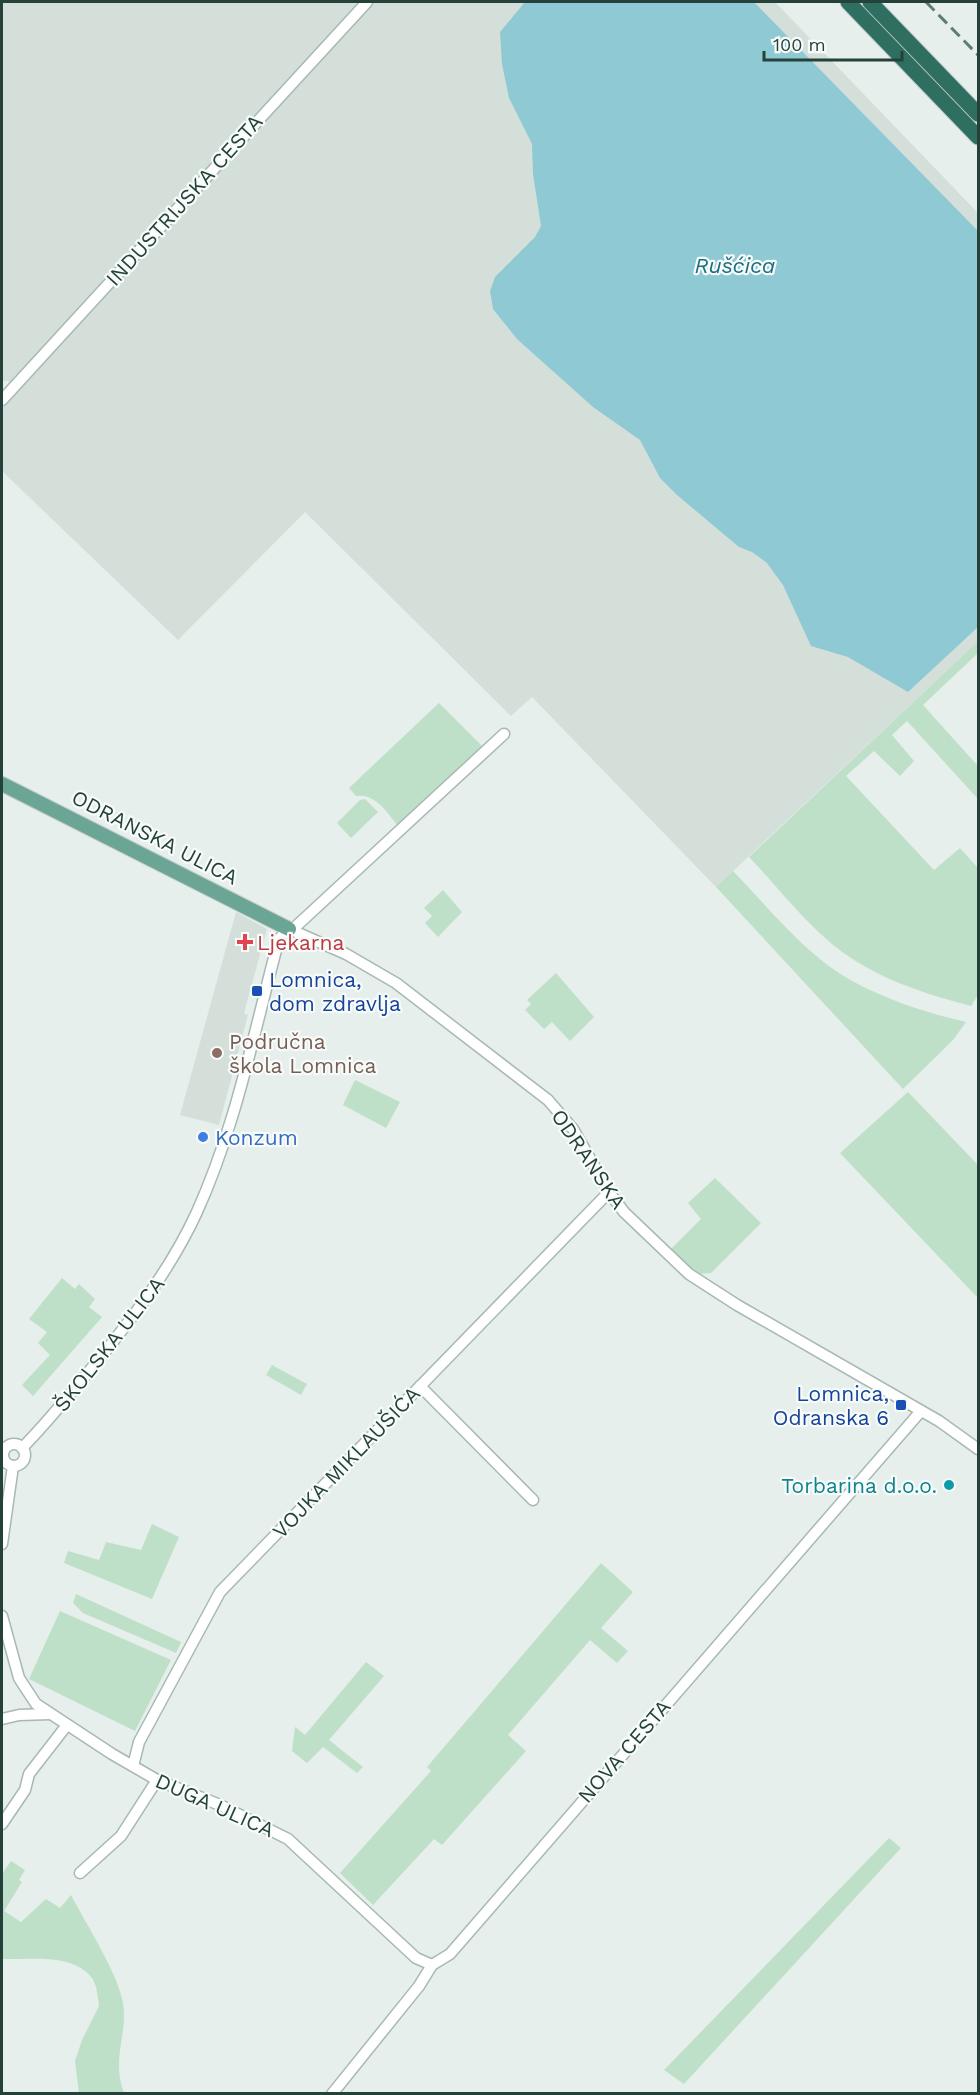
<svg xmlns="http://www.w3.org/2000/svg" width="980" height="2095" viewBox="0 0 980 2095" font-family="'Work Sans',sans-serif">
  <style>
    .built { fill: #d4dfda }
    .green { fill: #bfe0c8 }
    .water { fill: #8ec9d4 }
    .lines { fill: none; stroke-linecap: round; stroke-linejoin: round }
    .minor-casing { stroke: #a8b8b2; stroke-width: 13 }
    .major-casing { stroke: #c2cac8; stroke-width: 16 }
    .highway-casing { stroke: #c2cac8; stroke-width: 17 }
    .minor { stroke: #fff; stroke-width: 10 }
    .major { stroke: #6aa596; stroke-width: 14 }
    .highway { stroke: #2f6f62; stroke-width: 15 }
    .rail { stroke: #5f7d75; stroke-width: 3; stroke-dasharray: 12 6; stroke-linecap: butt }
    .health-dot { fill: #e0444e; stroke: #f7fbf9; stroke-width: 2 }
    .transit-dot { fill: #1a4fb4; stroke: #f7fbf9; stroke-width: 2 }
    .education-dot { fill: #8d6e63; stroke: #f7fbf9; stroke-width: 2 }
    .shop-dot { fill: #3f7fe0; stroke: #f7fbf9; stroke-width: 2 }
    .culture-dot { fill: #0f9aa8; stroke: #f7fbf9; stroke-width: 2 }
    .labels { text-anchor: middle; dominant-baseline: central; stroke-width: 4.5; stroke-linejoin: round; paint-order: stroke }
    .street-label { font-size: 21px; fill: #24423a; stroke: #f7fbf9 }
    .health-label { font-size: 21px; fill: #be3a42; stroke: #f7fbf9; text-anchor: start }
    .transit-label { font-size: 21px; fill: #164399; stroke: #f7fbf9; text-anchor: start }
    .education-label { font-size: 21px; fill: #785e54; stroke: #f7fbf9; text-anchor: start }
    .shop-label { font-size: 21px; fill: #366cbe; stroke: #f7fbf9; text-anchor: start }
    .culture-label { font-size: 21px; fill: #0d838f; stroke: #f7fbf9; text-anchor: end }
    .water-label { font-size: 22px; font-style: italic; fill: #1c6f80; stroke: #f7fbf9 }
  </style>
  <rect width="100%" height="100%" fill="#e6efeb"/>
  <!-- built -->
  <g class="built">
    <path d="M2 2H775L978 213V641L716 887 532 697 511 716 305 512 178 640 2 471V409L18 391 8 381H2Z"/>
    <path d="M236 912 267 929 244 1013 248 1015 219 1125 180 1115Z"/>
  </g>
  <!-- green -->
  <g class="green">
    <path d="M978 641V653L923 705 978 766V799L907 721 892 735 914 761 900 776 874 751 846 776 934 870 960 848 978 868V995L971 1006C918 992 866 975 825 938 798 914 774 883 749 857Z"/>
    <path d="M439 703 484 748 399 827C388 814 376 793 356 796L349 788Z"/>
    <path d="M365 799 378 812 351 838 337 823 360 800Z"/>
    <path d="M733 871C770 909 807 957 854 982 890 1001 927 1013 966 1022L953 1040 903 1089 716 887Z"/>
    <path d="M443 890 462 912 438 937 425 923 432 916 424 908Z"/>
    <path d="M556 973 594 1017 570 1041 552 1022 544 1029 525 1010 531 1004 527 1000Z"/>
    <path d="M355 1080 400 1102 386 1128 343 1105Z"/>
    <path d="M908 1092 978 1165V1298L840 1153Z"/>
    <path d="M715 1178 761 1223 711 1273 698 1274 669 1251 701 1219 688 1203Z"/>
    <path d="M62 1278 75 1289 79 1284 95 1299 89 1307 102 1317 33 1396 22 1385 50 1355 38 1343 47 1332 29 1319Z"/>
    <path d="M272 1365 307 1384 301 1395 266 1375Z"/>
    <path d="M152 1524 179 1537 152 1599 64 1563 68 1551 99 1560 106 1542 141 1550Z"/>
    <path d="M601 1563 633 1592 601 1628 628 1651 617 1663 590 1640 508 1735 526 1751 442 1845 434 1839 373 1905 340 1873 431 1771 427 1767Z"/>
    <path d="M76 1594 181 1642 176 1653 83 1613 73 1603Z"/>
    <path d="M60 1611 171 1660 135 1731 29 1679Z"/>
    <path d="M366 1662 384 1676 329 1740 363 1767 357 1773 323 1747 307 1763 292 1751 295 1727 305 1735Z"/>
    <path d="M889 1838 901 1848 684 2084 664 2070Z"/>
    <path d="M11 1861 25 1870 19 1880 22 1882 4 1911 21 1922 46 1899 60 1908 71 1895C86 1924 118 1973 123 2003 128 2035 111 2058 124 2093H79L75 2061 82 2040 99 2006C98 1998 97 1985 92 1978 73 1953 30 1960 2 1959V1874Z"/>
  </g>
  <!-- water -->
  <path class="water" d="M525 2H754L978 231V627L908 692 848 657 811 646 783 585 767 563 752 552 739 547 677 495 660 478 640 440 593 407 517 339 493 309 490 291 495 277 535 237 541 226 533 174 532 144 509 98 502 64 500 32Z"/>
  <g class="lines">
    <!-- minor casing -->
    <g class="minor-casing">
      <g id="minor">
        <path d="M2 400 367 2"/>
        <path d="M292 930 504 734"/>
        <path d="M420 1386 533 1500"/>
        <circle cx="14" cy="1455" r="11"/>
        <path d="M22 1448C47 1423 68 1396 91 1369 131 1320 169 1272 196 1214 236 1127 254 1031 279 939L289 929 346 954 396 983 548 1100 573 1129 609 1192 624 1212 689 1274 737 1305 939 1421 978 1449"/>
        <path d="M2 1544 13 1466"/>
        <path d="M2 1616 19 1678 36 1704 112 1754 157 1780 220 1805 288 1839 416 1958 432 1965"/>
        <path d="M2 1719 19 1715 50 1714"/>
        <path d="M133 1766 139 1742 220 1592 609 1192"/>
        <path d="M2 1824 25 1790 29 1774 67 1725"/>
        <path d="M80 1873 121 1836 157 1780"/>
        <path d="M332 2094 419 1986 432 1965 450 1954 921 1411"/>
      </g>
    </g>
    <!-- major casing -->
    <g class="major-casing">
      <path id="major" d="M2 784 289 929"/>
    </g>
    <!-- highway casing -->
    <g class="highway-casing">
      <g id="highway">
        <path d="M848 2 978 137"/>
        <path d="M870 2 978 114"/>
      </g>
    </g>
    <!-- minor -->
    <use href="#minor" class="minor"/>
    <!-- major -->
    <use href="#major" class="major"/>
    <!-- highway -->
    <use href="#highway" class="highway"/>
    <!-- rail -->
    <path class="rail" d="M926 2 978 55"/>
  </g>
  <!-- markers -->
  <path class="health-dot" d="M242 933h6v6h6v6h-6v6h-6v-6h-6v-6h6z"/>
  <g class="transit-dot">
    <rect x="251" y="985" width="12" height="12" rx="3"/>
    <rect x="895" y="1399" width="12" height="12" rx="3"/>
  </g>
  <circle class="education-dot" cx="217" cy="1053" r="6"/>
  <circle class="shop-dot" cx="203" cy="1137" r="6"/>
  <circle class="culture-dot" cx="949" cy="1485" r="6"/>
  <g class="labels">
    <!-- street labels -->
    <g class="street-label">
      <text transform="translate(184 200) rotate(-48)">INDUSTRIJSKA CESTA</text>
      <text transform="translate(155 837) rotate(27)">ODRANSKA ULICA</text>
      <text transform="translate(589 1159) rotate(56)">ODRANSKA</text>
      <text transform="translate(109 1344) rotate(-52)">ŠKOLSKA ULICA</text>
      <text transform="translate(346 1462) rotate(-46)">VOJKA MIKLAUŠIĆA</text>
      <text transform="translate(624 1751) rotate(-49)">NOVA CESTA</text>
      <text transform="translate(215 1805) rotate(24)">DUGA ULICA</text>
    </g>
    <!-- health labels -->
    <g class="health-label">
      <text x="257" y="942">Ljekarna</text>
    </g>
    <!-- transit labels -->
    <g class="transit-label">
      <text x="269" y="979">Lomnica,<tspan x="269" dy="24">dom zdravlja</tspan></text>
      <text x="889" y="1393" text-anchor="end">Lomnica,<tspan x="889" dy="24">Odranska 6</tspan></text>
    </g>
    <!-- education labels -->
    <g class="education-label">
      <text x="229" y="1041">Područna<tspan x="229" dy="24">škola Lomnica</tspan></text>
    </g>
    <!-- shop labels -->
    <g class="shop-label">
      <text x="215" y="1137">Konzum</text>
    </g>
    <!-- culture labels -->
    <g class="culture-label">
      <text x="937" y="1485">Torbarina d.o.o.</text>
    </g>
    <!-- water labels -->
    <g class="water-label">
      <text x="735" y="265">Rušćica</text>
    </g>
  </g>
  <!-- border -->
  <rect width="980" height="2095" fill="none" stroke="#24423a" stroke-width="6"/>
  <!-- scale -->
  <path d="M764 51v9h138v-9" fill="none" stroke="#24423a" stroke-width="3"/>
  <text x="773" y="51" font-size="18" fill="#24423a" stroke="#f7fbf9" stroke-width="4.5" paint-order="stroke">100 m</text>
</svg>
